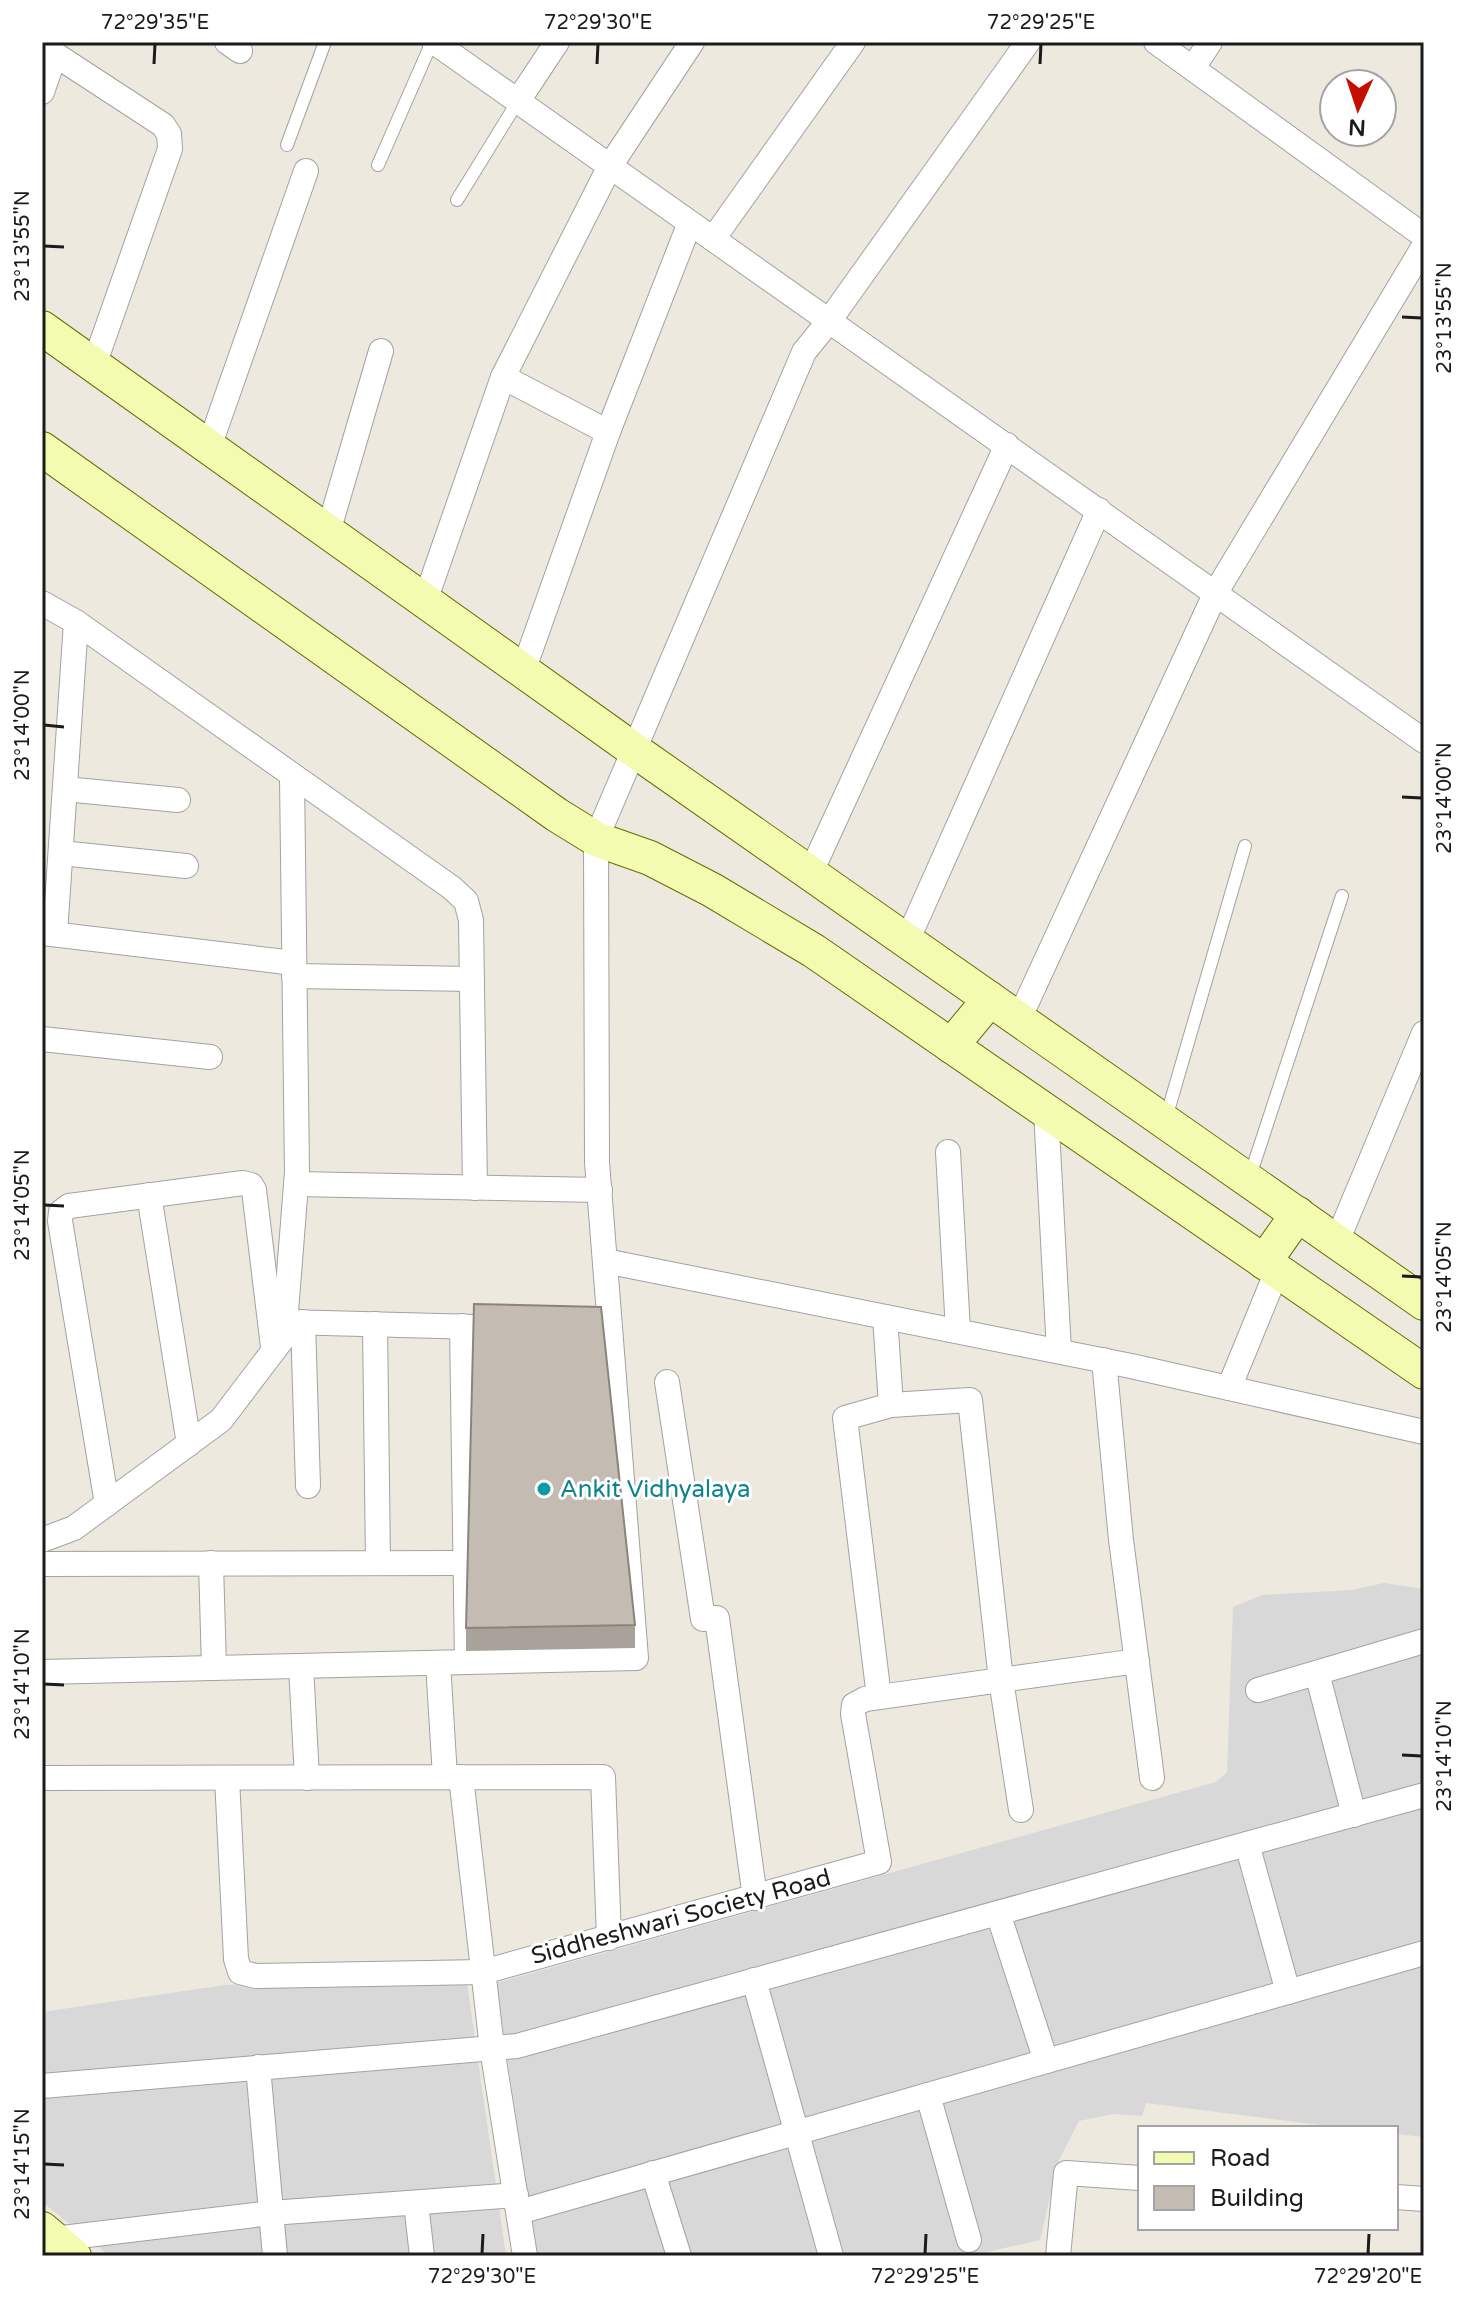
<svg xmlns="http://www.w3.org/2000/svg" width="1466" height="2298" viewBox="0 0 1466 2298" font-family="'Varela Round',sans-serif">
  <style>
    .residential { fill: #d9d8d8 }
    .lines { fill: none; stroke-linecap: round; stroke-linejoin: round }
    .lane-casing { stroke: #a2a2a2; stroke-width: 14 }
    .street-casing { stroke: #a2a2a2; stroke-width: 26 }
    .secondary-casing { stroke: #5e7202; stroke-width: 36 }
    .lane { stroke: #fff; stroke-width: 12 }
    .street { stroke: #fff; stroke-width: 24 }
    .secondary { stroke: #f2fbb0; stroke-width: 34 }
    .wall { fill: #a9a29a }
    .building { fill: #c4bcb3; stroke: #89847d; stroke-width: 2 }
    .ticks { fill: none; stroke: #1b1b1b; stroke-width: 3 }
    .culture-dot { fill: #0f9aa8; stroke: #fff; stroke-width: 3 }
    .labels { text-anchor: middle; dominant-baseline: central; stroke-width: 6; stroke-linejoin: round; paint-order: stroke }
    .culture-label { font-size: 24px; fill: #0d838f; stroke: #fff; text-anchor: start }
    .street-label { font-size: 24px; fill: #1b1b1b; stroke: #fff }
    .neatline { fill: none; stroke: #1b1b1b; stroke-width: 3 }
    .ticks-label { font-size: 20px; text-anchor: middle; fill: #1b1b1b }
  </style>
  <rect width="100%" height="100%" fill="#ede9df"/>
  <!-- residential -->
  <g class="residential">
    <path d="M1384 1583 1424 1589V2137L1396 2134V2128H1344L1146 2103 1142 2116 1113 2114 1079 2121 1058 2162 1040 2240 969 2256H537L496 1983 1216 1782 1227 1772 1233 1607 1262 1595 1352 1590Z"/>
    <path d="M466 1976 506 2256H110L42 2202V2012L225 1985Z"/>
  </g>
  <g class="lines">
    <!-- lane casing -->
    <g class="lane-casing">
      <g id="lane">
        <path d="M287 145 325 42"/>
        <path d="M378 165 432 42"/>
        <path d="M457 200 518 101"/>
        <path d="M1166 1118 1245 846"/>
        <path d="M1250 1176 1342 896"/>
      </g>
    </g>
    <!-- street casing -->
    <g class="street-casing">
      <g id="street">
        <path d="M227 42 240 51"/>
        <path d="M434 42 1424 741"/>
        <path d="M1156 42 1424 236"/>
        <path d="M42 46 163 125 169 134 170 149 94 365"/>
        <path d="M1193 68 1210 42"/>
        <path d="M42 92 55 54"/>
        <path d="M518 101 557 42"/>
        <path d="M713 239 853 42"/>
        <path d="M503 377 608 432"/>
        <path d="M209 447 306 171"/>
        <path d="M328 532 381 351"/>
        <path d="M425 601 503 377 610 166 692 42"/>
        <path d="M42 603 76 622 55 934"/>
        <path d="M76 622 452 888 466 901 471 920 475 1188"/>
        <path d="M523 671 608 432 689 225"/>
        <path d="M65 789 178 800"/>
        <path d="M61 853 186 866"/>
        <path d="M811 872 1007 445"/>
        <path d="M43 933 294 963"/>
        <path d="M907 941 1099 510"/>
        <path d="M294 976 472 979"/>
        <path d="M1019 1019 1216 592 1424 246"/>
        <path d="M42 1039 210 1057"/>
        <path d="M1046 1111 1059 1351"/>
        <path d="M948 1152 958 1331"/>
        <path d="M296 1184 600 1190"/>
        <path d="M149 1195 189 1444"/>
        <path d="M1337 1241 1424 1033"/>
        <path d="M605 1261 1131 1366 1424 1432"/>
        <path d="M885 1317 891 1405 970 1400 1001 1680 1021 1810"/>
        <path d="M285 1322 478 1327"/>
        <path d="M303 1322 308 1486"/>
        <path d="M375 1324 378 1563"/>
        <path d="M462 1326 467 1662"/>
        <path d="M1104 1360 1121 1540 1152 1778"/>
        <path d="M667 1382 703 1619 717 1618 755 1898"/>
        <path d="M1229 1388 1277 1271"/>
        <path d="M107 1504 60 1221 61 1212 69 1206 243 1183 251 1185 254 1190 273 1347"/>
        <path d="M42 1540 74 1528 221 1420 284 1337 297 1172 292 777"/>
        <path d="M211 1563 214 1668"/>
        <path d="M42 1564 465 1563"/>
        <path d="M438 1663 445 1777"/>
        <path d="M301 1666 307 1778"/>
        <path d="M42 1672 636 1658 597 1162 596 839 804 352 829 321 1028 42"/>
        <path d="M1317 1673 1354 1815"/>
        <path d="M1258 1690 1424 1641"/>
        <path d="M879 1697 845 1418 891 1405"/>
        <path d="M461 1777 492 2048 525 2256"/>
        <path d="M42 1778 603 1777 609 1938"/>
        <path d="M227 1778 236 1959 240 1972 256 1976 483 1972 879 1862 853 1714 854 1705 865 1699 1137 1661"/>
        <path d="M1247 1844 1288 1992"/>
        <path d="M998 1913 1046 2061"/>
        <path d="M754 1980 831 2256"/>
        <path d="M258 2067 275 2256"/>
        <path d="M42 2086 517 2046 1424 1795"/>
        <path d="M928 2095 969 2240"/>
        <path d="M653 2173 679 2256"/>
        <path d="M1396 2197 1424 2199"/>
        <path d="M416 2203 422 2256"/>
        <path d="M519 2212 1424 1953"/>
        <path d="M54 2239 271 2213 516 2195"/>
        <path d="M1058 2256 1066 2173 1140 2178"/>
      </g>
    </g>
    <!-- secondary casing -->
    <g class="secondary-casing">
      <g id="secondary">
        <path d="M42 328 634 750 1424 1303"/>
        <path d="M42 449 557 815 596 839 650 858 712 890 814 951 1424 1372"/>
        <path d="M951 1046 990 999"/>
        <path d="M1264 1262 1298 1214"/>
        <path d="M42 2229 74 2256"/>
      </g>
    </g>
    <!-- lane -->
    <use href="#lane" class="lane"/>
    <!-- street -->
    <use href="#street" class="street"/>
    <!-- secondary -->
    <use href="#secondary" class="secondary"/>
  </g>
  <!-- wall -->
  <path class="wall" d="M635 1625V1648L466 1651V1628Z"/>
  <!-- building -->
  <path class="building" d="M474 1304 601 1307 635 1625 466 1628Z"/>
  <!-- ticks -->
  <path class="ticks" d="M154 64 155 44M597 64 598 44M1040 64 1041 44M44 246 64 247M1402 317 1422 318M44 725 64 727M1402 797 1422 798M44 1205 64 1206M1402 1276 1422 1277M44 1684 64 1685M1402 1755 1422 1756M44 2164 64 2165M482 2254 483 2234M925 2254 926 2234M1368 2254 1369 2234"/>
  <!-- markers -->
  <circle class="culture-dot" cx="544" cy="1489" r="8"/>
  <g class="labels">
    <!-- culture labels -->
    <g class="culture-label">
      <text x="560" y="1489">Ankit Vidhyalaya</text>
    </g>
    <!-- street labels -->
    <g class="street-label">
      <text transform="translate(681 1917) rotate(-15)">Siddheshwari Society Road</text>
    </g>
  </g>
  <!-- border -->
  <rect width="1466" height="2298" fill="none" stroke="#ffffff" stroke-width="88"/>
  <!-- legend -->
  <rect x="1138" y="2126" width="260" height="104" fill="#ffffff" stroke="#a4a4a4" stroke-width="2"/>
  <rect x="1154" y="2152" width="40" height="12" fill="#f2fbb0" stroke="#a4a4a4" stroke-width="2"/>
  <text x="1210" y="2166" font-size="24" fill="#1b1b1b">Road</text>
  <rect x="1154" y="2186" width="40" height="24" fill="#c4bcb3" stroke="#a4a4a4" stroke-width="2"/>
  <text x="1210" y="2206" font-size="24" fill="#1b1b1b">Building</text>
  <!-- north arrow -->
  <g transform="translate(1358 108) rotate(183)"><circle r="38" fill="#ffffff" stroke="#a4a4a4" stroke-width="2"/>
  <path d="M0-6L14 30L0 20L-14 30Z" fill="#c50d00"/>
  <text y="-12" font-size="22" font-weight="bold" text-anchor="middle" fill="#1b1b1b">N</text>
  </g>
  <rect x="44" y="44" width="1378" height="2210" class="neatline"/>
  <g class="ticks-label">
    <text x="155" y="29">72°29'35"E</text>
    <text x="598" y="29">72°29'30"E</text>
    <text x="1041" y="29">72°29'25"E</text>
    <text transform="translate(22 246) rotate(-90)" y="7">23°13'55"N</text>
    <text transform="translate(1444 318) rotate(-90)" y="7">23°13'55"N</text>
    <text transform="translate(22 725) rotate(-90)" y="7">23°14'00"N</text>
    <text transform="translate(1444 798) rotate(-90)" y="7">23°14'00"N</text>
    <text transform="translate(22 1205) rotate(-90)" y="7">23°14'05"N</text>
    <text transform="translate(1444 1277) rotate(-90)" y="7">23°14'05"N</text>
    <text transform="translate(22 1684) rotate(-90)" y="7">23°14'10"N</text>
    <text transform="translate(1444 1756) rotate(-90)" y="7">23°14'10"N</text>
    <text transform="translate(22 2164) rotate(-90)" y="7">23°14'15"N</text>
    <text x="482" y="2283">72°29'30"E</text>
    <text x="925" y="2283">72°29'25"E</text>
    <text x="1368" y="2283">72°29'20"E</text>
  </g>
</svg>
